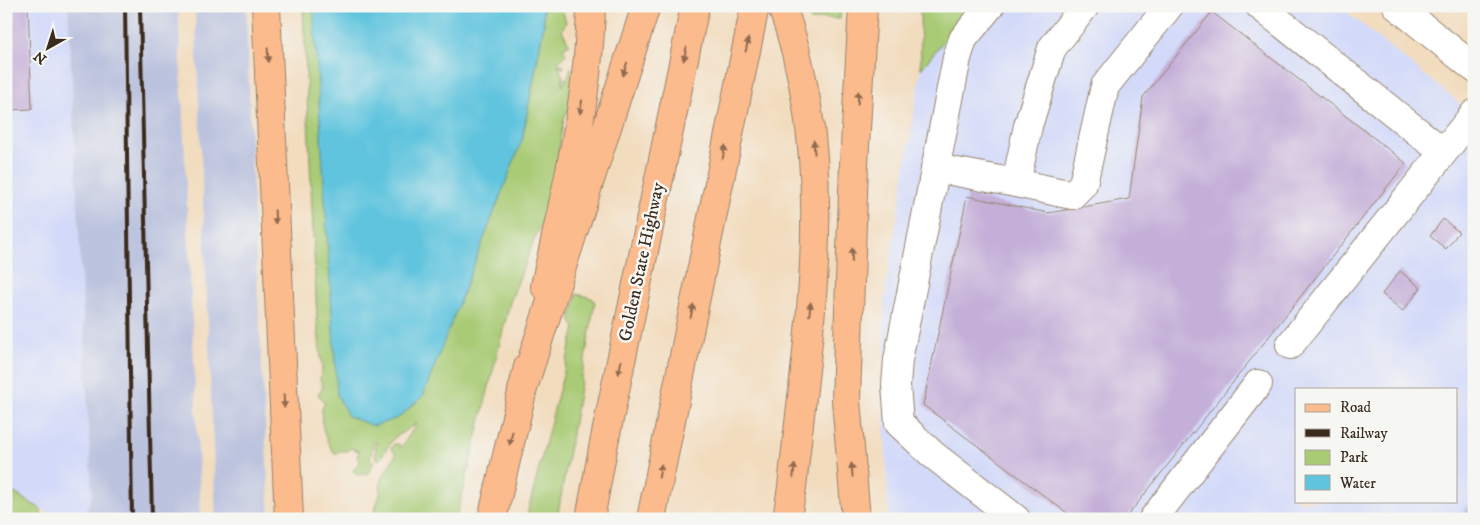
<svg xmlns="http://www.w3.org/2000/svg" width="1480" height="525" viewBox="0 0 1480 525" font-family="'IM FELL DW Pica',serif">
  <style>
    .built { fill: #d2d9f9; fill-rule: evenodd }
    .industrial { fill: #bcc3de }
    .green { fill: #a9cb74; stroke: #727a49 }
    .water { fill: #60c4de; stroke: #4e777e }
    .building { fill: #c4afd8 }
    .lines { fill: none; stroke-linecap: round; stroke-linejoin: round }
    .minor-casing { stroke: #96836e; stroke-width: 30 }
    .major-casing { stroke: #96836e; stroke-width: 30 }
    .highway-casing { stroke: #96836e; stroke-width: 30 }
    .minor { stroke: #fff; stroke-width: 28 }
    .major { stroke: #fbbb8d; stroke-width: 28 }
    .highway { stroke: #fbbb8d; stroke-width: 28 }
    .rail { stroke: #3b2a1e; stroke-width: 4 }
    .oneway { fill: #916b50 }
    .labels { text-anchor: middle; dominant-baseline: central; stroke-width: 5; stroke-linejoin: round; paint-order: stroke }
    .street-label { font-size: 18px; fill: #3b2a1e; stroke: #f6f6f2 }
  </style>
  <rect width="100%" height="100%" fill="#f6f6f2"/>
  <filter id="ink" filterUnits="userSpaceOnUse"><feTurbulence type="fractalNoise" baseFrequency=".02" numOctaves="2"/><feDisplacementMap in="SourceGraphic" scale="10" xChannelSelector="R" yChannelSelector="G"/><feConvolveMatrix kernelMatrix="1 2 1 2 8 2 1 2 1" color-interpolation-filters="sRGB"/></filter>
  <filter id="wash" filterUnits="userSpaceOnUse"><feTurbulence type="fractalNoise" baseFrequency=".0096" numOctaves="4" result="noise"/><feDisplacementMap in="SourceGraphic" scale="20" xChannelSelector="R" yChannelSelector="G"/><feGaussianBlur stdDeviation="1.12" result="paint"/><feColorMatrix in="noise" values="0 0 0 0 0 0 0 0 0 0 0 0 0 0 0 0 0 1.4 0 .05"/><feComposite in="paint" operator="in"/></filter>
  <g filter="url(#wash)">
    <rect width="100%" height="100%" fill="#f2dcbe"/>
    <!-- built -->
    <g class="built">
      <path d="M6 6H68L92 496 82 519H59L6 488Z"/>
      <path d="M972 6H1339L1474 115V498L1457 519H889L884 418V300L921 69ZM1296 389H1456V501H1296Z"/>
    </g>
    <!-- industrial -->
    <g class="industrial">
      <path d="M68 6H178L201 519H82L92 496Z"/>
      <path d="M195 6H246L253 201 270 519H216Z"/>
      <path d="M1474 498V519H1457L1463 511Z"/>
    </g>
    <!-- green -->
    <g class="green">
      <path d="M303 6H313L522 140 544 24 543 6H561L566 22 562 30 569 44 563 49 566 54 558 63 563 65 564 68 557 65 561 69 560 72 563 75 562 86 565 81 564 78 567 79 571 67 574 71 570 107 564 118 551 197 510 302 456 519H366L373 516 380 494 381 479 396 454 391 448 394 444H399L401 448 417 423 394 438 379 460 375 457 376 442 373 444 370 460 374 462 367 474 358 475 353 471 360 461 357 458 359 451 349 448 348 451H339L336 454C326 445 316 414 325 403L318 394 323 387 320 379 322 369 317 320Z"/>
      <path d="M807 6H841L840 19 822 18 811 21Z"/>
      <path d="M920 6H972L921 69Z"/>
      <path d="M577 294 592 298 595 302 557 519H526L575 328 570 320Z"/>
      <path d="M6 488 41 509V519H6Z"/>
    </g>
    <!-- water -->
    <path class="water" d="M313 6H543L544 24 522 140 423 396 398 418 373 426 348 416 337 395Z"/>
    <g id="blocks">
      <!-- building -->
      <g class="building">
        <path d="M6 6H28L32 109 6 110Z"/>
        <path d="M1212 12 1406 163 1125 519H1075L923 405 967 196 1048 213 1129 199 1143 97Z"/>
        <path d="M1443 219 1459 232 1446 249 1430 236Z"/>
        <path d="M1400 271 1421 288 1403 311 1382 294Z"/>
        <path d="M1474 504V519H1462Z"/>
      </g>
    </g>
  </g>
  <g filter="url(#ink)">
    <use href="#blocks" fill-opacity="0" stroke="#96836e" stroke-width="1"/>
    <g class="lines">
      <!-- minor casing -->
      <g class="minor-casing">
        <g id="minor">
          <path d="M990 6 963 39 957 58 898 360 896 385 899 423 932 454 1016 519"/>
          <path d="M1085 6 1052 48 1028 126 1016 183 1072 195 1083 184 1105 86 1169 6"/>
          <path d="M1260 6 1443 152"/>
          <path d="M1397 6 1474 68"/>
          <path d="M935 168 1016 183"/>
          <path d="M1290 345 1474 114"/>
          <path d="M1153 519 1258 384"/>
        </g>
      </g>
      <!-- major casing -->
      <g class="major-casing">
        <g id="major">
          <path d="M545 286C565 194 589 101 591 6"/>
          <path d="M492 519 528 367"/>
        </g>
      </g>
      <!-- highway casing -->
      <g class="highway-casing">
        <g id="highway">
          <path d="M266 6 289 519"/>
          <path d="M782 6C839 168 809 322 792 487L787 519"/>
          <path d="M522 391 646 6"/>
          <path d="M590 519 604 443 695 6"/>
          <path d="M651 519 755 6"/>
          <path d="M856 519 846 400 854 164 863 6"/>
        </g>
      </g>
      <!-- minor -->
      <use href="#minor" class="minor"/>
      <!-- major -->
      <use href="#major" class="major"/>
      <!-- highway -->
      <use href="#highway" class="highway"/>
      <!-- rail -->
      <g class="rail">
        <path d="M125 6 132 519"/>
        <path d="M140 6 152 519"/>
      </g>
    </g>
    <!-- one-way arrows -->
    <defs><path id="oneway-solid" d="M-6-.8H1V-3.2L6.5 0L1 3.2V.8H-6Z" transform="scale(1.25)"/></defs>
    <g class="oneway">
      <use href="#oneway-solid" transform="translate(747 45) rotate(-78)"/>
      <use href="#oneway-solid" transform="translate(685 54) rotate(102)"/>
      <use href="#oneway-solid" transform="translate(268 55) rotate(87)"/>
      <use href="#oneway-solid" transform="translate(625 69) rotate(108)"/>
      <use href="#oneway-solid" transform="translate(858 98) rotate(-87)"/>
      <use href="#oneway-solid" transform="translate(581 107) rotate(99)"/>
      <use href="#oneway-solid" transform="translate(814 147) rotate(-94)"/>
      <use href="#oneway-solid" transform="translate(724 152) rotate(-78)"/>
      <use href="#oneway-solid" transform="translate(275 217) rotate(87)"/>
      <use href="#oneway-solid" transform="translate(852 255) rotate(-89)"/>
      <use href="#oneway-solid" transform="translate(810 309) rotate(-84)"/>
      <use href="#oneway-solid" transform="translate(692 311) rotate(-78)"/>
      <use href="#oneway-solid" transform="translate(620 367) rotate(102)"/>
      <use href="#oneway-solid" transform="translate(284 401) rotate(87)"/>
      <use href="#oneway-solid" transform="translate(511 438) rotate(103)"/>
      <use href="#oneway-solid" transform="translate(852 470) rotate(-95)"/>
      <use href="#oneway-solid" transform="translate(660 471) rotate(-79)"/>
      <use href="#oneway-solid" transform="translate(794 471) rotate(-84)"/>
    </g>
  </g>
  <g class="labels">
    <!-- street labels -->
    <g class="street-label">
      <text transform="translate(642 262) rotate(-78)">Golden State Highway</text>
    </g>
  </g>
  <!-- margin -->
  <rect width="1480" height="525" fill="none" stroke="#f6f6f2" stroke-width="25"/>
  <!-- legend -->
  <rect x="1295" y="388" width="162" height="115" fill="#f6f6f2" stroke="#aba49d"/>
  <rect x="1305" y="404" width="25" height="8" fill="#fbbb8d" stroke="#aba49d"/>
  <text x="1340" y="412" font-size="15" fill="#3b2a1e">Road</text>
  <rect x="1305" y="429" width="25" height="8" fill="#3b2a1e" stroke="#aba49d"/>
  <text x="1340" y="438" font-size="15" fill="#3b2a1e">Railway</text>
  <rect x="1305" y="450" width="25" height="15" fill="#a9cb74" stroke="#aba49d"/>
  <text x="1340" y="462" font-size="15" fill="#3b2a1e">Park</text>
  <rect x="1305" y="475" width="25" height="15" fill="#60c4de" stroke="#aba49d"/>
  <text x="1340" y="488" font-size="15" fill="#3b2a1e">Water</text>
  <!-- north arrow -->
  <g transform="translate(48 48) rotate(219)" stroke="#f6f6f2" stroke-width="4" paint-order="stroke">
  <path d="M0-4L9 19L0 12L-9 19Z" fill="#3b2a1e"/>
  <text y="-8" font-size="14" font-weight="bold" text-anchor="middle" fill="#3b2a1e">N</text>
  </g>
</svg>
